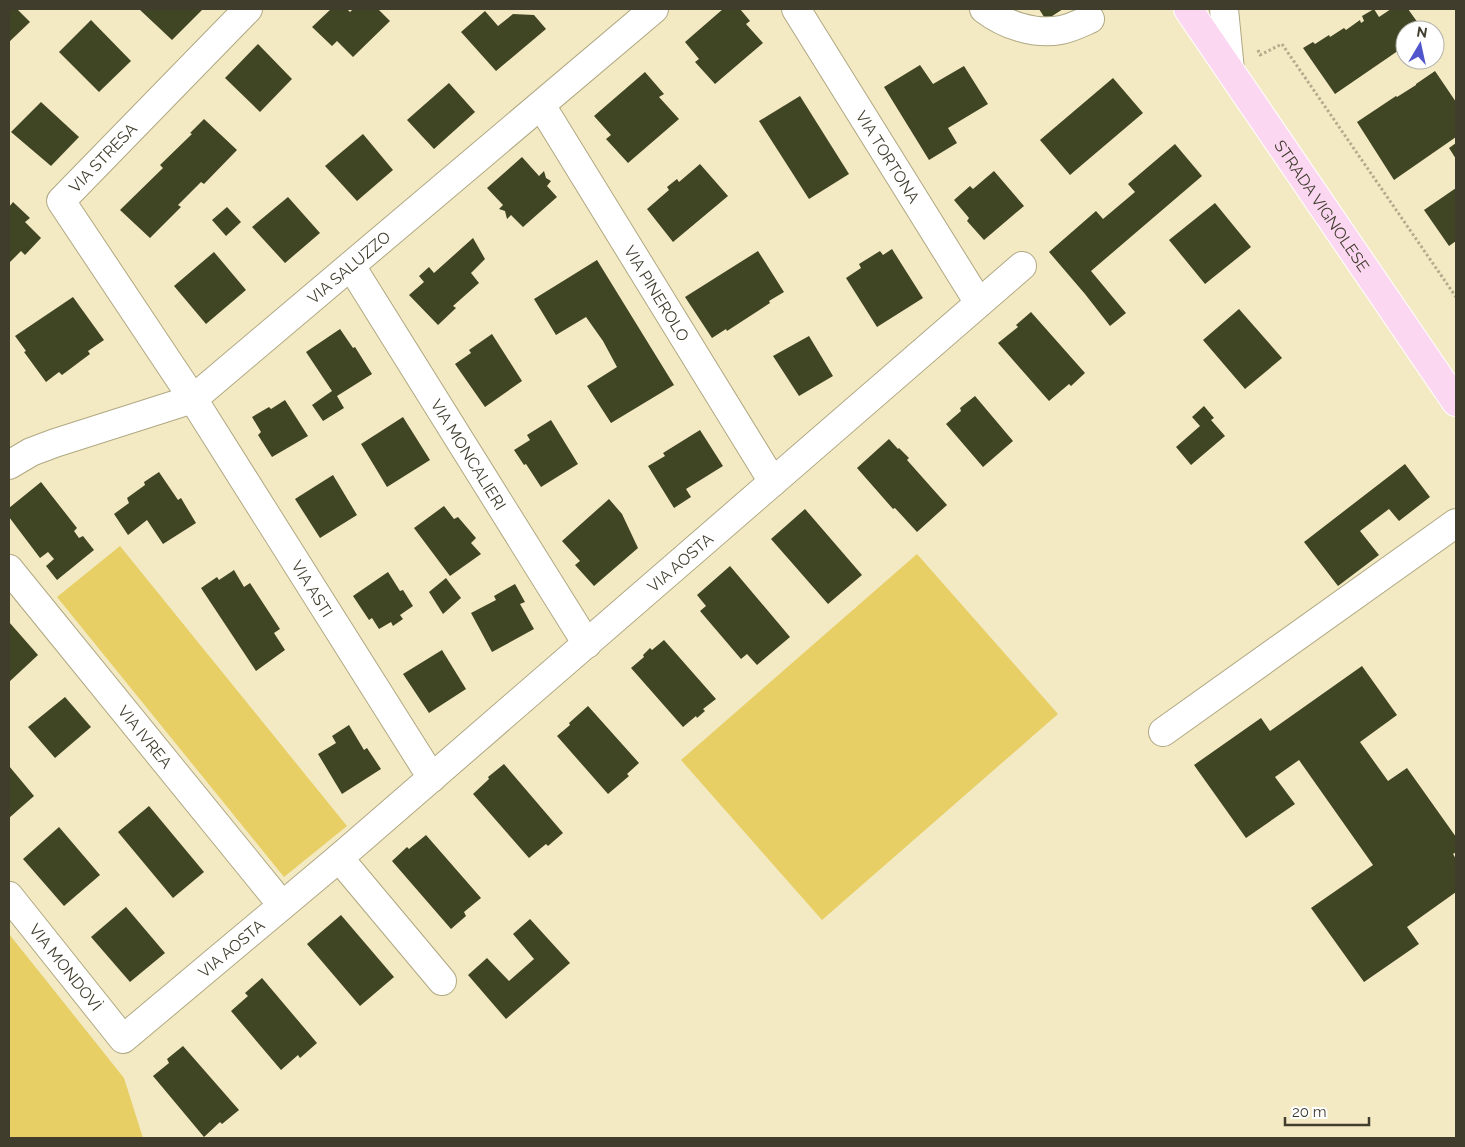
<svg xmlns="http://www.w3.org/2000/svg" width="1465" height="1147" viewBox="0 0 1465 1147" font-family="Raleway,sans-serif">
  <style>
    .green { fill: #e7cf66 }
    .building { fill: #404524 }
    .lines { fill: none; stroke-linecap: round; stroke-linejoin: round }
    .minor-casing { stroke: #b0a883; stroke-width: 30 }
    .major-casing { stroke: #fff; stroke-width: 30 }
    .path { stroke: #b2ac8d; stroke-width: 3; stroke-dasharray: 2.5 2.5; stroke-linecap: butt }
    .minor { stroke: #fff; stroke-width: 28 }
    .major { stroke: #fbd7f1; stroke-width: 28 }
    .labels { text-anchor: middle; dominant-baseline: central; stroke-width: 5; stroke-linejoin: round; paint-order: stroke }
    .street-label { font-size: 16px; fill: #403d2d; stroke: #fff }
  </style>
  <rect width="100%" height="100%" fill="#f3eac3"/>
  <!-- green -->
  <g class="green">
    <path d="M120 546 347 826 284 877 57 597Z"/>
    <path d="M917 554 1058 714 822 920 681 760Z"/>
    <path d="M9 934 124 1078 143 1138H9Z"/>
  </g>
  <!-- building -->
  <g class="building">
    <path d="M9 9H17L30 22 9 42Z"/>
    <path d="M139 9H203L172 40Z"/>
    <path d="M331 9H347L350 12 353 9H378L390 21 353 57 337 41 332 46 312 27Z"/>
    <path d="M723 9H740L750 21 746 24 763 43 715 84 695 62 699 59 685 42Z"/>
    <path d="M1039 9H1063L1046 20Z"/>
    <path d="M1374 9 1379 17 1391 9H1408L1423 30H1405V46L1335 94 1303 48 1313 42 1315 44 1329 35 1330 37 1344 28 1346 30 1360 20 1361 23 1364 21 1362 16Z"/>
    <path d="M485 11 498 26 513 14 534 15 546 29 496 71 461 32Z"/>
    <path d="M91 20 131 61 99 92 59 52Z"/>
    <path d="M258 44 292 79 260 112 225 78Z"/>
    <path d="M920 65 933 84 964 66 988 104 948 128 957 143 929 160 884 87Z"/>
    <path d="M1435 71 1456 102V137L1394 180 1357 122 1396 96 1397 97 1416 85V84Z"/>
    <path d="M645 72 664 94 659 97 679 119 628 163 606 139 611 135 594 116Z"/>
    <path d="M1113 78 1143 113 1070 175 1040 140Z"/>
    <path d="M449 83 475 112 434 149 407 120Z"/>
    <path d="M800 96 849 174 809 199 759 121Z"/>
    <path d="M41 102 79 137 51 166 11 132Z"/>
    <path d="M204 119 237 150 204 184 201 182 178 205 181 207 150 238 120 210 163 168 160 165 192 134 190 133Z"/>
    <path d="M363 134 393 170 357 201 325 166Z"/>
    <path d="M1456 143V159L1449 148Z"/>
    <path d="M1175 144 1202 176 1091 271 1126 313 1110 326 1085 294 1049 252 1096 211 1103 219 1135 192 1128 184Z"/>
    <path d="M522 157 539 176 544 171 546 178 551 181 547 186 557 197 523 227 511 215 507 219 505 211 499 209 503 205 487 188Z"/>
    <path d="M700 164 728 196 673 242 647 209 669 190 667 187 677 179 679 182Z"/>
    <path d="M994 171 1024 206 984 240 967 221 969 218 954 200 970 186 973 189Z"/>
    <path d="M1456 188V241L1449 246 1424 210Z"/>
    <path d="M288 197 320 233 285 263 252 227Z"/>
    <path d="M13 202 30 218 25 222 41 238 25 255 21 251 9 263V207Z"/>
    <path d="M1215 203 1251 247 1205 284 1169 240Z"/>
    <path d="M227 207 241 222 226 236 212 220Z"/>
    <path d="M473 238 485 259 471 273 479 283 453 306 456 308 438 325 409 295 424 282 419 276 429 267 434 273Z"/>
    <path d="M892 249 923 298 877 327 846 278 861 268 859 264 880 251 883 255Z"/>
    <path d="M758 251 784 292 769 301 770 303 727 331 726 329 712 338 685 297Z"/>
    <path d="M214 252 246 290 206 324 174 286Z"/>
    <path d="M597 260 674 385 611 423 587 386 617 367 603 341 586 317 556 335 534 299Z"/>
    <path d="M73 297 104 340 88 351 90 354 62 375 59 372 46 382 24 352 26 351 15 336Z"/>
    <path d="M1239 309 1282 358 1245 389 1203 340Z"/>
    <path d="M1031 312 1085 373 1071 386 1069 384 1049 401 998 343 1018 327 1016 325Z"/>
    <path d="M340 329 353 348 355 347 372 374 337 396 344 408 323 421 312 405 332 391 306 352Z"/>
    <path d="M492 334 522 381 485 407 455 364 471 353 469 350Z"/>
    <path d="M809 336 833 376 799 396 773 356Z"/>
    <path d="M975 396 1013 441 983 467 946 424 961 411 960 408Z"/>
    <path d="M285 400 308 436 272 457 258 435 261 432 252 417 269 407 271 409Z"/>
    <path d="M1204 406 1214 418 1211 420 1225 436 1191 465 1176 447 1200 426 1192 417Z"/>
    <path d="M403 417 430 460 387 487 361 444Z"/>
    <path d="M551 420 578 464 541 487 526 464 524 465 514 450 530 440 527 435Z"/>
    <path d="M700 430 723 466 686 489 691 497 674 508 648 466 665 456 663 453Z"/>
    <path d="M889 439 898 449 899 448 909 458 907 460 947 505 917 532 895 508 893 509 857 468Z"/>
    <path d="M1405 464 1430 497 1399 521 1389 509 1360 531 1379 555 1338 586 1304 542Z"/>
    <path d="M159 472 178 500 181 498 196 523 163 544 147 520 128 535 114 514 129 503 127 498 145 485 144 482Z"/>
    <path d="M333 475 357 515 320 538 295 499Z"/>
    <path d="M41 482 77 528 74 531 79 538 83 536 94 550 57 580 46 566 54 559 48 552 40 558 9 517V508Z"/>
    <path d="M609 499 622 514 638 548 594 586 575 565 580 561 562 541Z"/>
    <path d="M444 506 454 519 458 517 476 538 471 543 481 554 450 576 414 528Z"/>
    <path d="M805 509 862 575 828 604 771 539Z"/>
    <path d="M730 566 790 637 757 665 747 654 741 659 700 611 706 606 697 595Z"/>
    <path d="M234 570 244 587 250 583 280 629 274 633 285 650 256 671 201 588 217 577 219 580Z"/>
    <path d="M388 572 400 591 403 590 413 606 400 615 403 619 393 626 391 622 379 629 372 618 369 620 353 596Z"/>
    <path d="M446 578 461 598 443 614 429 592Z"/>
    <path d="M515 584 525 602 520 604 534 629 492 652 471 613 496 600 494 596Z"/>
    <path d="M9 622 38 655 9 682Z"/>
    <path d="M664 640 716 699 703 709 705 711 697 718 696 716 683 727 631 668 644 657 643 655 650 648 652 650Z"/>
    <path d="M442 650 466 689 429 713 403 674Z"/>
    <path d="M1362 666 1397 715 1360 742 1388 781 1407 768 1456 837V852L1453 854 1456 859V892L1407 927 1419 944 1364 982 1311 908 1373 865 1299 760 1275 777 1295 804 1246 838 1194 765 1261 718 1270 731Z"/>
    <path d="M65 697 91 727 55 758 28 727Z"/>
    <path d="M588 706 639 763 627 774 629 776 608 794 557 736 570 725 569 723Z"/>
    <path d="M349 725 364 750 367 748 381 769 342 794 318 754 336 743 332 736Z"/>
    <path d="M504 764 563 833 548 846 546 844 529 858 473 794 489 779 488 777Z"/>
    <path d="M9 766 34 796 9 818Z"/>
    <path d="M149 806 204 872 173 898 118 832Z"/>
    <path d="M59 827 100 875 64 906 23 859Z"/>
    <path d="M426 835 481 898 464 912 466 916 451 929 392 861 407 847 409 849Z"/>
    <path d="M126 907 165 953 130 982 91 937Z"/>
    <path d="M341 915 394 977 360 1006 307 944Z"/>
    <path d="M530 919 570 963 506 1019 468 975 487 958 509 981 534 959 513 934Z"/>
    <path d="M262 978 317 1043 300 1058 298 1055 281 1070 231 1011 248 996 245 993Z"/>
    <path d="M183 1046 239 1110 222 1124 220 1122 204 1137 153 1076 169 1063 167 1059Z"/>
  </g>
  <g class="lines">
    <!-- minor casing -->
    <g class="minor-casing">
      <g id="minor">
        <path id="s1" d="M248 9 61 201 193 399 432 778"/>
        <path id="s2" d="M796 9 979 303"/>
        <path d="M984 9C1005 25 1034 35 1061 30 1071 28 1081 23 1090 19"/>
        <path d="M1224 9 1230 70"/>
        <path id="s3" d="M541 105 773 482"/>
        <path id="s4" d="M351 266 587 644"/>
        <path id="s5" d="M9 465 31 452 55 443 193 399 654 9"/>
        <path id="s6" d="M9 569 282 905"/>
        <path d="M1163 732 1456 523"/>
        <path d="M339 858 442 981"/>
        <path id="s7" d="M9 896 123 1039 339 858 1022 266"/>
      </g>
    </g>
    <!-- major casing -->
    <g class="major-casing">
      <g id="major">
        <path id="s8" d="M1188 9 1456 402"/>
      </g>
    </g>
    <!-- path -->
    <path class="path" d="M1258 50 1260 55 1282 44 1456 297"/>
    <!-- minor -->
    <use href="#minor" class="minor"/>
    <!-- major -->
    <use href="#major" class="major"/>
  </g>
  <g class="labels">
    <!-- street labels -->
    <g class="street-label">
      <text stroke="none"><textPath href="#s2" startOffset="174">VIA TORTONA</textPath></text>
      <text transform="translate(103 158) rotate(-46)">VIA STRESA</text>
      <text stroke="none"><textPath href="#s8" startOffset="238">STRADA VIGNOLESE</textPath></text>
      <text stroke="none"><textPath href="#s5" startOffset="400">VIA SALUZZO</textPath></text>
      <text stroke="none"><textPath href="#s3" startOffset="221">VIA PINEROLO</textPath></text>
      <text stroke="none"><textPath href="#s4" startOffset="222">VIA MONCALIERI</textPath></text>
      <text stroke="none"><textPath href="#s7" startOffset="916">VIA AOSTA</textPath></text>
      <text stroke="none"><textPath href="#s1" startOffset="730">VIA ASTI</textPath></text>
      <text stroke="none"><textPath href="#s6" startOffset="216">VIA IVREA</textPath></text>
      <text stroke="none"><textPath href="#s7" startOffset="324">VIA AOSTA</textPath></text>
      <text stroke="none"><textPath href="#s7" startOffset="91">VIA MONDOVÌ</textPath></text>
    </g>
  </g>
  <!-- border -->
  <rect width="1465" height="1147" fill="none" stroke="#403d2d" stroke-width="20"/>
  <!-- north arrow -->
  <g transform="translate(1420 45) rotate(9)"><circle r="24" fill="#ffffff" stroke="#b3b1ab"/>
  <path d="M0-4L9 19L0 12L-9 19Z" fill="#5155cc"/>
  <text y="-8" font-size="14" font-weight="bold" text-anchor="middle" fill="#403d2d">N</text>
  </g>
  <!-- scale -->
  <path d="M1285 1117v8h84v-8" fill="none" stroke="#403d2d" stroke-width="2.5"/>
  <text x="1292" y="1117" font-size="15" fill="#403d2d" stroke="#ffffff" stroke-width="4" paint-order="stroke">20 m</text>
</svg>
